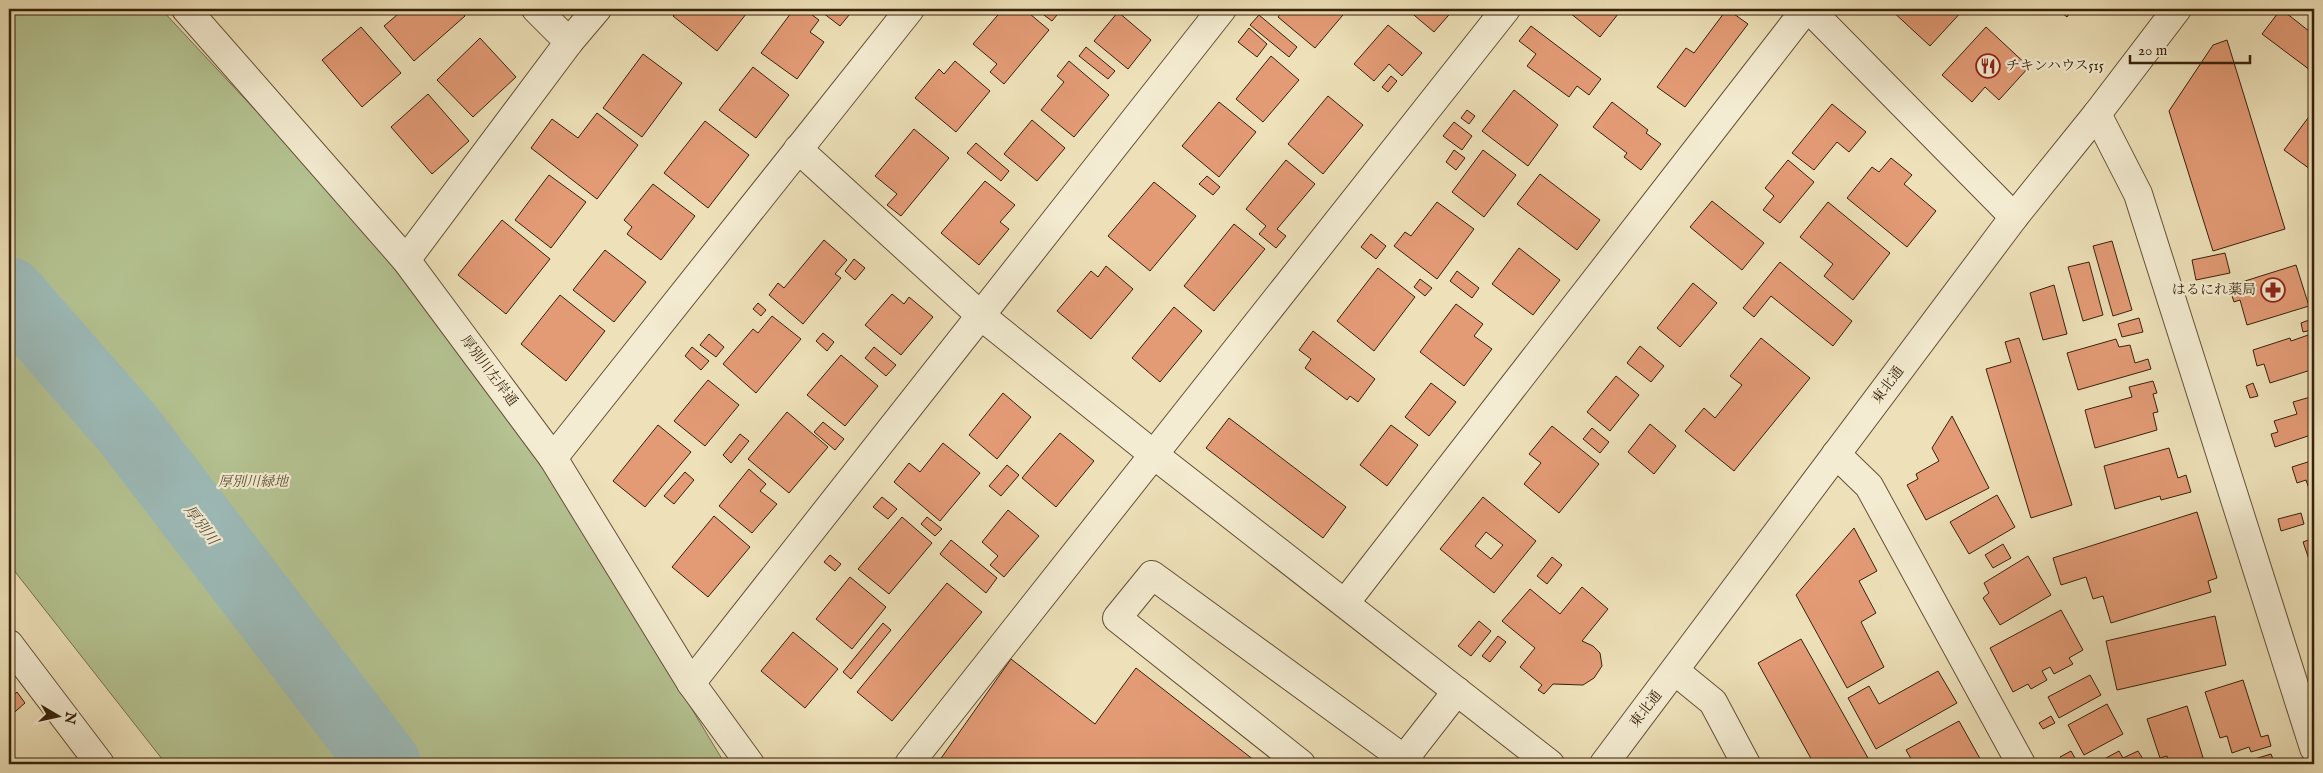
<svg xmlns="http://www.w3.org/2000/svg" width="2323" height="773" viewBox="0 0 2323 773" font-family="'IM FELL English','Noto Serif JP',serif">
  <style>
    .green { fill: #b5c392; stroke: #76724e }
    .lines { fill: none; stroke-linecap: round; stroke-linejoin: round }
    .river { stroke: #9dbbb9; stroke-width: 72 }
    .building { fill: #e39b76; stroke: #37210b; fill-rule: evenodd }
    .minor-casing { stroke: #655136; stroke-width: 30 }
    .minor { stroke: #f4ecd2; stroke-width: 28 }
    .labels { text-anchor: middle; dominant-baseline: central; stroke-width: 4.5; stroke-linejoin: round; paint-order: stroke }
    .poi-label { font-size: 14px; fill: #37210b; stroke: #f4ecd2; text-anchor: start }
    .street-label { font-size: 14px; fill: #37210b; stroke: #f4ecd2 }
    .park-label { font-size: 14px; font-style: italic; fill: #5d5234; stroke: #f4ecd2 }
    .water-label { font-size: 15px; font-style: italic; fill: #564f3f; stroke: #f4ecd2 }
  </style>
  <rect width="100%" height="100%" fill="#eee1b9"/>
  <filter id="stains"><feTurbulence type="fractalNoise" baseFrequency=".004" numOctaves="4"/><feColorMatrix values="0 0 0 0 .2 0 0 0 0 .09 0 0 0 0 .02 0 0 0 .5 -.17"/></filter>
  <radialGradient id="worn" r=".72"><stop offset=".6" stop-color="#630" stop-opacity="0"/><stop offset="1" stop-color="#630" stop-opacity=".3"/></radialGradient>
  <!-- green -->
  <path class="green" d="M9 9H161L382 246 566 500 725 764H166L9 564Z"/>
  <g class="lines">
    <!-- river -->
    <path class="river" d="M9 293 128 429 385 764"/>
  </g>
  <!-- building -->
  <g class="building">
    <path d="M404 9H459L465 16 414 61 384 26Z"/>
    <path d="M679 9H750L717 51 673 16Z"/>
    <path d="M794 9H804L819 20 810 32 824 42 797 79 761 53Z"/>
    <path d="M818 9H854L840 26Z"/>
    <path d="M1003 9H1024L1049 30 1004 84 990 72 997 64 973 44Z"/>
    <path d="M1036 9H1062L1052 21Z"/>
    <path d="M1284 9H1348L1315 48 1278 17Z"/>
    <path d="M1409 9H1454L1434 32 1408 10Z"/>
    <path d="M1565 9H1622L1600 37Z"/>
    <path d="M1727 9 1748 24 1685 107 1657 87 1686 48 1694 53Z"/>
    <path d="M1890 9H1964L1930 46Z"/>
    <path d="M2057 9H2073L2067 17Z"/>
    <path d="M2281 9 2314 35V73L2262 34Z"/>
    <path d="M1118 12 1151 40 1128 69 1094 41Z"/>
    <path d="M1259 15 1297 47 1289 57 1250 25Z"/>
    <path d="M1388 25 1422 53 1402 76 1389 64 1374 81 1354 64Z"/>
    <path d="M1531 26 1601 79 1589 95 1577 86 1569 97 1527 66 1536 54 1519 41Z"/>
    <path d="M361 27 401 73 362 107 322 60Z"/>
    <path d="M1986 27 2029 67 1999 100 1985 87 1972 102 1942 75Z"/>
    <path d="M1249 28 1267 44 1257 57 1238 42Z"/>
    <path d="M480 38 516 77 473 117 437 80Z"/>
    <path d="M2227 40 2285 229 2213 251 2169 111 2213 45Z"/>
    <path d="M1086 47 1115 71 1108 79 1079 56Z"/>
    <path d="M643 54 682 83 642 137 603 108Z"/>
    <path d="M1271 56 1299 80 1263 122 1236 99Z"/>
    <path d="M955 61 990 91 956 132 915 98 939 69 944 74Z"/>
    <path d="M1069 61 1109 95 1074 137 1041 110 1064 82 1057 76Z"/>
    <path d="M753 67 789 95 756 138 719 110Z"/>
    <path d="M1391 76 1397 81 1388 92 1382 87Z"/>
    <path d="M1514 90 1558 125 1528 166 1482 131Z"/>
    <path d="M428 94 469 141 432 174 391 127Z"/>
    <path d="M1328 96 1363 125 1323 174 1288 144Z"/>
    <path d="M1219 102 1256 132 1219 177 1182 146Z"/>
    <path d="M1612 102 1648 130 1646 133 1661 144 1641 170 1624 157 1627 153 1593 127Z"/>
    <path d="M1832 104 1866 132 1849 152 1837 142 1814 170 1792 153Z"/>
    <path d="M1467 110 1475 116 1469 124 1461 118Z"/>
    <path d="M2314 110V172L2284 150Z"/>
    <path d="M597 113 638 145 597 199 531 148 552 119 578 138Z"/>
    <path d="M1032 120 1065 148 1037 181 1004 154Z"/>
    <path d="M705 121 749 155 708 208 664 173Z"/>
    <path d="M1454 122 1472 136 1462 150 1443 136Z"/>
    <path d="M914 129 949 158 901 216 887 205 897 194 875 176Z"/>
    <path d="M976 143 1009 171 1001 181 967 153Z"/>
    <path d="M1454 150 1465 158 1456 170 1446 162Z"/>
    <path d="M1483 150 1516 175 1484 217 1452 192Z"/>
    <path d="M1891 158 1912 175 1904 184 1936 211 1907 247 1847 198 1872 167 1879 172Z"/>
    <path d="M1286 160 1315 184 1277 229 1286 236 1276 248 1259 234 1266 226 1246 209Z"/>
    <path d="M1788 160 1814 182 1780 223 1763 210 1774 196 1765 188Z"/>
    <path d="M1540 174 1600 220 1577 250 1517 204Z"/>
    <path d="M549 175 586 202 551 248 515 220Z"/>
    <path d="M1207 176 1220 187 1213 195 1199 184Z"/>
    <path d="M985 181 1015 205 1000 222 1009 229 979 265 941 233Z"/>
    <path d="M1154 182 1196 216 1150 271 1108 236Z"/>
    <path d="M653 184 695 216 661 260 627 234 632 227 624 220Z"/>
    <path d="M1712 201 1764 243 1742 270 1690 227Z"/>
    <path d="M1437 202 1474 229 1437 279 1394 246 1405 232 1411 236Z"/>
    <path d="M1828 202 1890 253 1853 300 1824 276 1833 264 1800 237Z"/>
    <path d="M502 220 550 259 506 314 458 275Z"/>
    <path d="M1234 224 1265 249 1214 311 1184 286Z"/>
    <path d="M1371 234 1386 246 1376 259 1361 247Z"/>
    <path d="M824 240 847 260 835 274 841 278 803 324 769 295 778 283 784 288Z"/>
    <path d="M2112 241 2132 310 2113 316 2093 246Z"/>
    <path d="M1519 248 1560 280 1533 315 1492 284Z"/>
    <path d="M605 250 646 282 614 322 573 290Z"/>
    <path d="M2225 253 2230 273 2196 280 2192 260Z"/>
    <path d="M854 259 865 268 855 280 845 271Z"/>
    <path d="M1780 262 1852 321 1833 346 1771 296 1754 317 1743 308Z"/>
    <path d="M2089 262 2103 315 2083 321 2068 267Z"/>
    <path d="M2296 265 2309 306 2247 325 2240 300 2234 302 2229 286Z"/>
    <path d="M1106 266 1133 289 1091 339 1057 311 1091 271 1098 277Z"/>
    <path d="M1378 268 1415 297 1374 351 1337 321Z"/>
    <path d="M1457 271 1479 288 1472 298 1450 281Z"/>
    <path d="M1420 279 1432 288 1425 296 1414 287Z"/>
    <path d="M1693 283 1717 303 1680 347 1657 328Z"/>
    <path d="M2054 285 2067 334 2043 340 2030 293Z"/>
    <path d="M892 294 904 304 909 297 933 317 901 355 865 325Z"/>
    <path d="M560 295 605 331 566 381 521 344Z"/>
    <path d="M758 303 766 310 761 316 753 309Z"/>
    <path d="M1456 304 1483 324 1474 336 1492 349 1464 386 1420 352Z"/>
    <path d="M1174 307 1202 331 1160 382 1132 358Z"/>
    <path d="M772 316 801 339 756 393 723 364 753 329 758 333Z"/>
    <path d="M2139 318 2143 332 2122 337 2118 324Z"/>
    <path d="M2309 320 2312 330 2303 332 2301 323Z"/>
    <path d="M1313 331 1375 379 1358 402 1350 396 1347 400 1305 368 1311 359 1299 350Z"/>
    <path d="M823 333 834 342 827 351 816 341Z"/>
    <path d="M2314 333V369L2270 383 2264 364 2257 366 2253 350 2290 338 2291 341Z"/>
    <path d="M709 334 724 347 716 357 700 345Z"/>
    <path d="M1761 338 1810 378 1734 471 1685 431 1704 408 1715 418 1742 385 1730 376Z"/>
    <path d="M2019 338 2072 505 2031 518 1986 369 2011 362 2005 342Z"/>
    <path d="M2116 339 2119 347 2130 345 2135 363 2148 359 2151 369 2078 390 2067 353Z"/>
    <path d="M1640 346 1664 366 1651 382 1627 363Z"/>
    <path d="M692 347 709 361 701 370 685 356Z"/>
    <path d="M874 347 896 365 886 376 865 358Z"/>
    <path d="M841 355 878 386 845 426 807 395Z"/>
    <path d="M1616 376 1639 395 1610 431 1587 412Z"/>
    <path d="M708 380 739 405 705 446 674 421Z"/>
    <path d="M2153 381 2157 393 2153 394 2158 412 2153 413 2157 430 2095 448 2085 410 2132 397 2129 387Z"/>
    <path d="M1431 383 1456 402 1429 436 1405 417Z"/>
    <path d="M2253 383 2258 396 2250 398 2246 386Z"/>
    <path d="M1003 393 1031 417 997 459 969 435Z"/>
    <path d="M2314 396V434L2275 447 2271 434 2278 432 2274 421 2297 414 2293 402Z"/>
    <path d="M787 412 828 447 789 493 748 459Z"/>
    <path d="M1952 416 1989 488 1926 520 1907 485 1918 479 1916 474 1939 461 1932 448Z"/>
    <path d="M1229 418 1346 507 1323 538 1206 448Z"/>
    <path d="M823 422 844 439 835 450 814 432Z"/>
    <path d="M1650 424 1676 446 1654 474 1628 452Z"/>
    <path d="M658 425 691 452 645 507 613 481Z"/>
    <path d="M1391 425 1418 445 1387 486 1360 465Z"/>
    <path d="M1552 426 1599 464 1559 513 1524 484 1541 463 1529 454Z"/>
    <path d="M1592 428 1609 442 1600 453 1583 439Z"/>
    <path d="M1060 433 1094 461 1056 507 1022 478Z"/>
    <path d="M740 434 749 441 731 463 723 455Z"/>
    <path d="M943 443 980 473 940 521 894 482 909 463 920 472Z"/>
    <path d="M2169 448 2178 478 2186 475 2191 492 2161 500 2160 496 2115 509 2104 466Z"/>
    <path d="M2314 460V500L2313 501 2306 480 2297 483 2292 467Z"/>
    <path d="M1007 465 1019 475 1001 496 989 486Z"/>
    <path d="M749 469 766 484 760 491 777 504 752 533 719 506Z"/>
    <path d="M685 472 694 480 674 504 664 496Z"/>
    <path d="M1997 495 2015 527 1969 554 1950 522Z"/>
    <path d="M882 497 897 509 888 519 873 507Z"/>
    <path d="M1483 497 1536 541 1494 593 1440 549ZM1486 532 1503 545 1491 559 1475 546Z"/>
    <path d="M1008 510 1039 536 1004 577 990 565 998 556 982 542Z"/>
    <path d="M2197 512 2217 578 2208 581 2211 592 2111 623 2103 596 2093 599 2086 577 2061 585 2053 558Z"/>
    <path d="M2301 513 2304 524 2281 531 2278 519Z"/>
    <path d="M714 516 750 547 708 597 672 567Z"/>
    <path d="M902 517 932 543 889 594 858 569Z"/>
    <path d="M927 517 942 529 935 536 921 524Z"/>
    <path d="M1854 528 1877 571 1859 581 1876 613 1861 622 1884 667 1847 688 1796 595Z"/>
    <path d="M2314 538V564L2311 565 2303 542Z"/>
    <path d="M951 540 997 578 986 593 940 554Z"/>
    <path d="M2003 544 2011 558 1993 568 1985 555Z"/>
    <path d="M830 555 841 564 835 571 824 562Z"/>
    <path d="M2028 556 2051 595 2000 625 1983 598 1989 593 1984 583Z"/>
    <path d="M1552 557 1562 565 1547 584 1537 576Z"/>
    <path d="M850 577 886 607 852 649 816 619Z"/>
    <path d="M947 583 982 612 892 721 857 692Z"/>
    <path d="M1582 587 1608 609 1582 641 1593 646 1600 653 1602 666 1594 678 1583 685 1553 684 1544 694 1538 690 1542 685 1520 667 1535 648 1502 621 1530 589 1560 614Z"/>
    <path d="M2061 610 2083 650 2069 658 2073 664 2054 674 2050 667 2042 671 2047 680 2031 689 2028 684 2013 692 1990 648Z"/>
    <path d="M2215 616 2226 665 2117 690 2106 641Z"/>
    <path d="M1479 621 1491 631 1471 656 1458 646Z"/>
    <path d="M883 623 891 630 851 679 843 672Z"/>
    <path d="M793 632 838 669 805 708 761 671Z"/>
    <path d="M1498 636 1506 642 1490 662 1482 656Z"/>
    <path d="M1801 639 1868 758 1858 764H1814L1758 663Z"/>
    <path d="M1011 659 1095 724 1136 668 1259 764H937Z"/>
    <path d="M1938 671 1957 703 1876 749 1848 698 1869 686 1879 704Z"/>
    <path d="M2090 675 2101 695 2059 718 2048 697Z"/>
    <path d="M2243 680 2261 737 2268 735 2271 746 2251 752 2249 747 2232 753 2227 736 2220 738 2205 692Z"/>
    <path d="M17 692 25 703 9 717V699Z"/>
    <path d="M2107 704 2123 734 2084 755 2068 725Z"/>
    <path d="M2187 706 2205 764H2170L2167 756 2160 758 2147 719Z"/>
    <path d="M2051 716 2055 723 2043 729 2039 723Z"/>
    <path d="M1959 721 1983 764H1914L1906 750Z"/>
    <path d="M2071 751 2075 758 2064 764 2060 757Z"/>
    <path d="M2119 751 2123 758 2138 751 2146 764H2095Z"/>
    <path d="M2271 754 2275 764H2238Z"/>
  </g>
  <g class="lines">
    <!-- minor casing -->
    <g class="minor-casing">
      <g id="minor">
        <path d="M186 9 406 260 553 458 691 683 750 764"/>
        <path d="M536 9 569 42"/>
        <path d="M1809 9 2014 217"/>
        <path d="M2097 114 2138 194 2314 748"/>
        <path d="M798 149 980 315 1153 454 1550 764"/>
        <path d="M406 260 569 42 597 9"/>
        <path d="M1836 454 1869 486 2021 764"/>
        <path d="M553 458 910 9"/>
        <path d="M1345 603 1806 9"/>
        <path d="M9 644 100 764"/>
        <path d="M1675 671 1713 702 1746 764"/>
        <path d="M691 683 1222 9"/>
        <path d="M1404 759 1457 691"/>
        <path d="M909 764 1506 9"/>
        <path d="M1301 764 1117 618 1152 575 1411 764"/>
        <path d="M1604 764 2014 217 2097 114 2177 9"/>
      </g>
    </g>
    <!-- minor -->
    <use href="#minor" class="minor"/>
  </g>
  <!-- icons -->
  <defs>
    <g id="restaurant-ring" transform="scale(1.25)"><circle r="9.5" fill="#f4ecd2" stroke="#8f2418" stroke-width="1.5"/><path d="M-5-6h1v4h1v-4h1v4h1v-4h1v5L-1.5 .5V6h-2V.5L-5-1ZM5-6V6H3V1.5H1.5Q1.5-4 5-6Z" fill="#8f2418"/></g>
    <g id="pharmacy-ring" transform="scale(1.25)"><circle r="9.5" fill="#f4ecd2" stroke="#8f2418" stroke-width="1.5"/><path d="M-2-6h4v4h4v4h-4v4h-4v-4h-4v-4h4Z" fill="#8f2418"/></g>
  </defs>
  <g fill-rule="evenodd">
    <use href="#restaurant-ring" x="1988" y="66"/>
    <use href="#pharmacy-ring" x="2273" y="290"/>
  </g>
  <g class="labels">
    <!-- poi labels -->
    <g class="poi-label">
      <text x="2006" y="66">チキンハウス515</text>
      <text x="2256" y="290" text-anchor="end">はるにれ薬局</text>
    </g>
    <!-- street labels -->
    <g class="street-label">
      <text transform="translate(489 371) rotate(53)">厚別川左岸通</text>
      <text transform="translate(1888 385) rotate(-53)">東北通</text>
      <text transform="translate(1646 709) rotate(-52)">東北通</text>
    </g>
    <!-- park labels -->
    <g class="park-label">
      <text x="253" y="482">厚別川緑地</text>
    </g>
    <!-- water labels -->
    <g class="water-label">
      <text transform="translate(201 525) rotate(53)">厚別川</text>
    </g>
  </g>
  <!-- margin -->
  <rect width="2323" height="773" fill="none" stroke="#eee1b9" stroke-width="30"/>
  <rect x="10" y="10" width="2303" height="753" fill="none" stroke="#37210b" stroke-width="2.5"/>
  <rect x="15" y="15" width="2293" height="743" fill="none" stroke="#37210b"/>
  <!-- north arrow -->
  <g transform="translate(58 716) rotate(99)" stroke="#f4ecd2" stroke-width="4" paint-order="stroke">
  <path d="M0-4L9 19L0 12L-9 19Z" fill="#37210b"/>
  <text y="-8" font-size="14" font-weight="bold" text-anchor="middle" fill="#37210b">N</text>
  </g>
  <!-- scale -->
  <path d="M2130 55v8h120v-8" fill="none" stroke="#37210b" stroke-width="2.5"/>
  <text x="2138" y="55" font-size="15" fill="#37210b" stroke="#f4ecd2" stroke-width="4" paint-order="stroke">20 m</text>
  <rect width="100%" height="100%" filter="url(#stains)"/>
  <rect width="100%" height="100%" fill="url(#worn)"/>
</svg>
